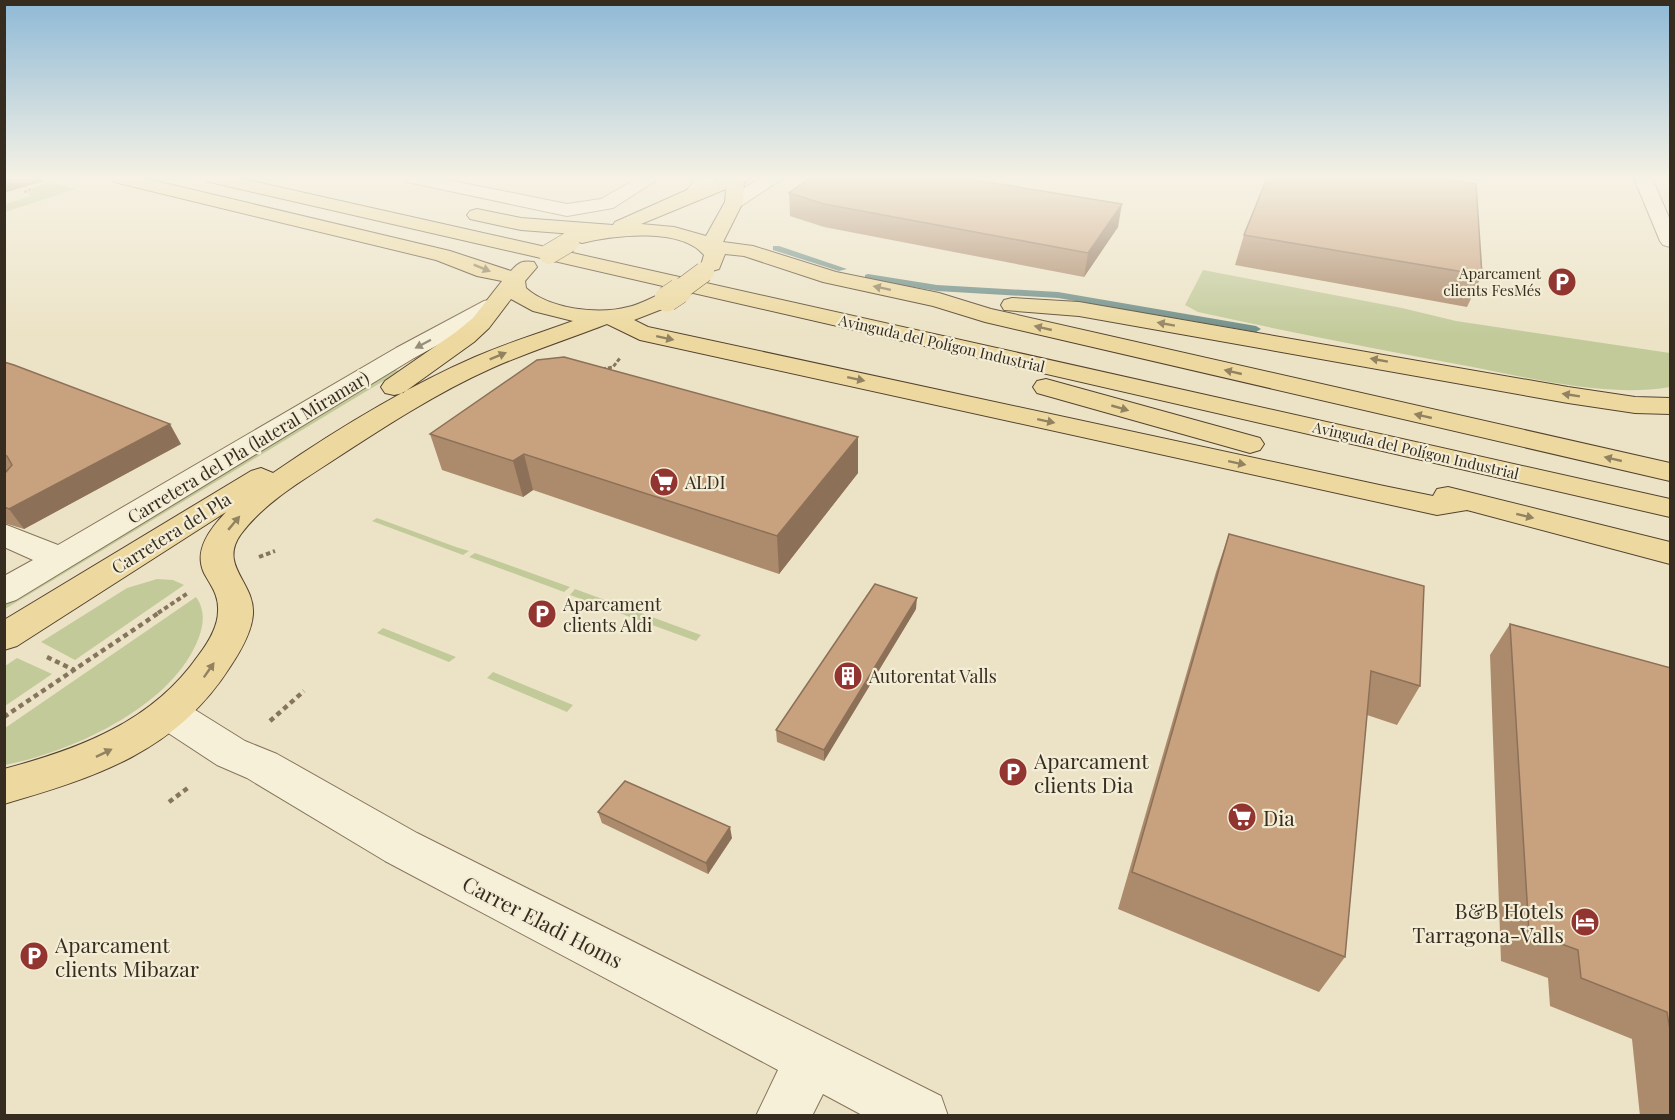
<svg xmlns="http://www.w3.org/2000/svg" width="1675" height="1120" viewBox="0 0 1675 1120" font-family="'Playfair Display',serif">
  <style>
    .green { fill: #c2ca9a }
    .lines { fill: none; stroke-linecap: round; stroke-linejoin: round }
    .stream { fill: #6e8e88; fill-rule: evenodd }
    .minor-casing { stroke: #86755d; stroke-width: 2 }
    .major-casing { stroke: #544330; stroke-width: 2 }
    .path-far3 { stroke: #86755d; stroke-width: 2; stroke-dasharray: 3 1.5; stroke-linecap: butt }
    .path-far2 { stroke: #86755d; stroke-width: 3; stroke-dasharray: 4 2; stroke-linecap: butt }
    .path-far1 { stroke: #86755d; stroke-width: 4; stroke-dasharray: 4.5 3; stroke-linecap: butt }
    .path { stroke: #86755d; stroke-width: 4.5; stroke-dasharray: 5 4; stroke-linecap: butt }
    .minor { fill: #f7f0d9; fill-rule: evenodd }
    .major { fill: #edd9a0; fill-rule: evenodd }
    .major-bridge-far1-casing { stroke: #544330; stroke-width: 21; stroke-linecap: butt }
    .major-bridge-casing { stroke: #544330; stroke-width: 26; stroke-linecap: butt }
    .major-bridge-far1 { stroke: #edd9a0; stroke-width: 20 }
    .major-bridge { stroke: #edd9a0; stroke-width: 25 }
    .wall { fill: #ac8a6c }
    .shaded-wall { fill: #8c7158 }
    .building { fill: #c8a17e; stroke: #8c7158; stroke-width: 1.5 }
    .oneway { fill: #928260 }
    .oneway2 { fill: #978e7c }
    .labels { text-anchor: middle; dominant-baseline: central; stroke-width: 4.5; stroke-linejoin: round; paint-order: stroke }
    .far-poi-label { font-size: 15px; fill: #372c20; stroke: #f4edd5; text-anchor: end }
    .far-street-label { font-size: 15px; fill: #372c20; stroke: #f4edd5 }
    .street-label { font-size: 18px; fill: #372c20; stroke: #f4edd5 }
    .poi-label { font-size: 18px; fill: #372c20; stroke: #f4edd5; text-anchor: start }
    .near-poi-label { font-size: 21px; fill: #372c20; stroke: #f4edd5; text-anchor: start }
    .near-street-label { font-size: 21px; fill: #372c20; stroke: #f4edd5 }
  </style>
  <rect width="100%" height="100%" fill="#ece3c6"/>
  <!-- green -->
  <g class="green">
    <path d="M50 182 76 189 5 212V204L31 196 26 192 32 190 29 189Z"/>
    <path d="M1203 270 1402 308 1456 321 1670 353V387C1606 398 1531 378 1467 366 1377 349 1288 332 1198 312L1185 305Z"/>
    <path d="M395 370 400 371 5 609V604Z"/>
    <path d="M377 518 456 547 469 551 463 555 372 521Z"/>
    <path d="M475 553 570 587 564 592 469 557Z"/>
    <path d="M157 579 173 580 184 585 75 660 41 642 127 588Z"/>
    <path d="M575 589 701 635 696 641 570 595Z"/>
    <path d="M196 597C205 609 204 624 199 637 174 706 72 752 5 765V728Z"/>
    <path d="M383 628 456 657 449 662 377 633Z"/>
    <path d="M17 658 52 674 5 706V666Z"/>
    <path d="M493 672 573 705 567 712 487 678Z"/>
  </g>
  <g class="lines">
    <!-- stream -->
    <g class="stream">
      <path d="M773 246H779L847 269 839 271 773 250Z"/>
      <path d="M868 274 937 285 1058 292 1256 326 1261 329 1256 332 1058 298 937 291 865 279V275Z"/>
    </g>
    <!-- minor casing -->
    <g class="minor-casing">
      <g id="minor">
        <path d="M403 178H438L567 204 601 199 638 178H660L613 208 567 216 412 183 406 182Z"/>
        <path d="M697 178H716L699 198H687L684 194Z"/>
        <path d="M761 178H783L741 206H727L725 202 727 198Z"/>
        <path d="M1634 178H1652L1670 220V247L1663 245 1660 241Z"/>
        <path d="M492 299 500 301 503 306 500 311 414 358 16 600 4 604V576L33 560 4 547V524L58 545 396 348 484 301Z"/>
        <path d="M170 699 184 703 245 741 277 754 417 833 941 1096 948 1116H864L823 1094 812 1116H756L778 1070 385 861 247 778 217 765 156 725 150 714 156 703Z"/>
      </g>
    </g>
    <!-- major casing -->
    <g class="major-casing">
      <g id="major">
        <path d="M111 178H143L450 251 511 271C518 263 522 260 534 262L537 267 525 281 526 288C549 309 598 315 628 307 642 304 653 296 667 292L675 294 678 299 675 304 634 320 648 327 1384 486 1433 496 1437 489 1448 487 1670 542V564L1467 510 1437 515 640 340 607 324C569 339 530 351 492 368 436 393 384 427 332 461 300 482 264 503 241 534 218 566 255 582 253 614 252 632 240 652 230 667 176 752 96 777 4 804V769C79 749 152 722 198 656 208 643 218 627 218 611 219 595 211 586 204 573 193 550 211 528 226 512L17 646 4 650V620L251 471 261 468 273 473C336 430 404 388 475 357 507 343 540 333 573 321L533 311 511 299 489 328 474 342 403 393 394 395 385 393 381 387 385 381 456 332 473 318 502 281 477 276 436 260 114 182Z"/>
        <path d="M205 178H238L1670 499V517L214 183 208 182Z"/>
        <path d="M722 178H748L744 182 743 202 723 242 753 246 836 272 939 293 991 309 1670 463V481L985 322 933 306 823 282 744 256 725 254 719 269 712 271 705 269 701 265 704 255C681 227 614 235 582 243L575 241 572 237 574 234 521 230 470 219 467 215 470 211 477 209 521 218 613 225 615 222 687 190ZM726 189 725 202 706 236 674 227 641 224Z"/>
        <path d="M1012 298 1079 302 1568 387 1635 397 1670 398V414L1635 413 1568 403 1079 316 1004 310 1001 305 1004 300Z"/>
        <path d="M1046 379 1260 438 1264 444 1260 450 1250 453 1037 393 1033 387 1037 381Z"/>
      </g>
    </g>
    <!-- path-far3 -->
    <path class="path-far3" d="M24 192 31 189"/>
    <!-- path-far2 -->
    <path class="path-far2" d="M602 369 613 367 620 358"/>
    <!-- path-far1 -->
    <g class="path-far1">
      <path d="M259 557 275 551"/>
      <path d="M158 613 188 593"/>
    </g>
    <!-- path -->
    <g class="path">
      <path d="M47 657 74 670"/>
      <path d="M4 717 160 612"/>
      <path d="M270 721 304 691"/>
      <path d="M169 802 189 787"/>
    </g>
    <!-- minor -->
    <use href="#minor" class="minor"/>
    <!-- major -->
    <use href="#major" class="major"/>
    <!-- major-bridge-far1 casing -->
    <g class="major-bridge-far1-casing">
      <g id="major-bridge-far1">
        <path d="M549 254 569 242"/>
        <path d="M677 292 704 272"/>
      </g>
    </g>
    <!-- major-bridge casing -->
    <g class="major-bridge-casing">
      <path id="major-bridge" d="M667 299 679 291"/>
    </g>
    <!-- major-bridge-far1 -->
    <use href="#major-bridge-far1" class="major-bridge-far1"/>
    <!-- major-bridge -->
    <use href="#major-bridge" class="major-bridge"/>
  </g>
  <!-- wall -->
  <g class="wall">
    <path d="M789 193 1118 227 1084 277 824 227 790 216Z"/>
    <path d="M1244 235 1482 275 1467 307 1235 265Z"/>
    <path d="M4 362 181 444 24 529 4 523Z"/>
    <path d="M430 434 858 473 779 574 533 490 523 497 442 470Z"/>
    <path d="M1229 534 1420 686 1397 725 1367 715 1345 957 1319 992 1118 909 1216 572Z"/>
    <path d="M916 609 824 761 777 742 776 730Z"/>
    <path d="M1510 624 1671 668V1116H1640L1632 1039 1550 1006 1548 978 1501 961 1490 655Z"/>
    <path d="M598 812 732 838 708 874 602 823Z"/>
  </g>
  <!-- shaded-wall -->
  <g class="shaded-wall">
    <path d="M4 178H42L44 181 4 193Z"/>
    <path d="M1122 204 1118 227 1084 277 1088 253Z"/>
    <path d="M170 424 181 444 24 529 9 509Z"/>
    <path d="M858 437V473L779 574 777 536Z"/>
    <path d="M524 454 533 490 523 497 513 461Z"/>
    <path d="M917 598 916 609 824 761V750Z"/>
    <path d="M730 827 732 838 708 874 706 863Z"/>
  </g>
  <!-- building -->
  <g class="building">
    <path d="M810 178H963L1122 204 1088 253 824 204 789 193Z"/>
    <path d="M1267 178H1433L1476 184 1482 275 1244 235Z"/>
    <path d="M564 357 858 437 777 536 524 454 513 461 430 434 537 360Z"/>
    <path d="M4 362 14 365 170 424 9 509 4 507V472H6L12 465 7 456 4 455Z"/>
    <path d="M1229 534 1424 586 1420 686 1371 671 1345 957 1132 872Z"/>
    <path d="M875 584 917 598 824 750 776 730Z"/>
    <path d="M1510 624 1671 668V1036L1667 1012 1581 978 1578 950 1529 932Z"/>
    <path d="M625 781 730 827 706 863 598 812Z"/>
  </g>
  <!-- one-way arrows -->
  <defs><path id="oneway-solid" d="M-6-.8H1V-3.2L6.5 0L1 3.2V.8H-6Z" transform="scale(1.5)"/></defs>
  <g class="oneway">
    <use href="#oneway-solid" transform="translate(482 268) rotate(22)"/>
    <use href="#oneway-solid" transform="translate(882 288) rotate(-168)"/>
    <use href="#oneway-solid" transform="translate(1166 324) rotate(-170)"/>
    <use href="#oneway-solid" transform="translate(1043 328) rotate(-167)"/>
    <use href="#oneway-solid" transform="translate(665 338) rotate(12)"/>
    <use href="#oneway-solid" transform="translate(498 356) rotate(-22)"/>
    <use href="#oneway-solid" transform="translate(1379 360) rotate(-170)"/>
    <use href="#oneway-solid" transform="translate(1233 372) rotate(-167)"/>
    <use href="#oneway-solid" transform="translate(856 379) rotate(12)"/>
    <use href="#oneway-solid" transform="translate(1571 395) rotate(-171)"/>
    <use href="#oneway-solid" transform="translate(1120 408) rotate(16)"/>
    <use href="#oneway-solid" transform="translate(1423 416) rotate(-167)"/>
    <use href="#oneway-solid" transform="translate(1046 421) rotate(12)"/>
    <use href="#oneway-solid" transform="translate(1613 459) rotate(-167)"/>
    <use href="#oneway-solid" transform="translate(1237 463) rotate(12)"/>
    <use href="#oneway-solid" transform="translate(1525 516) rotate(14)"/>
    <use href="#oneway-solid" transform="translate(234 523) rotate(-50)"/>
    <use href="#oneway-solid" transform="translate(209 670) rotate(-55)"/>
    <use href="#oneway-solid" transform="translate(104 753) rotate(-26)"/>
  </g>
  <use class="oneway2" href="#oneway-solid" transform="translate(423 344) rotate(152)"/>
  <!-- sky -->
  <linearGradient id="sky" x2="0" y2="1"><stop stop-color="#8eb9d6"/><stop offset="0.53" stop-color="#f6f2e5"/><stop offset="1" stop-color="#f6f2e5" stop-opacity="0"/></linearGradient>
  <rect width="1675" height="335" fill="url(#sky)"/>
  <!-- icons -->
  <defs>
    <g id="parking-disc" transform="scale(1.5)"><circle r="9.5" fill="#923430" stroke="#f4edd5"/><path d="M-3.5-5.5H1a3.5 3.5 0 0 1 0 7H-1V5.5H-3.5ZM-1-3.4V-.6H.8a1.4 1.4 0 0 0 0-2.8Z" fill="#fff"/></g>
    <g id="supermarket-disc" transform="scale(1.5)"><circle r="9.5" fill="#923430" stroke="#f4edd5"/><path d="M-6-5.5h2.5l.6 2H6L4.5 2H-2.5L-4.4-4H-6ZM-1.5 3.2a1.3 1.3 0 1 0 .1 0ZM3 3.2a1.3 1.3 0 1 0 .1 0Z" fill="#fff"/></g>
    <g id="building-disc" transform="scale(1.5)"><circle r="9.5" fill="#923430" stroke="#f4edd5"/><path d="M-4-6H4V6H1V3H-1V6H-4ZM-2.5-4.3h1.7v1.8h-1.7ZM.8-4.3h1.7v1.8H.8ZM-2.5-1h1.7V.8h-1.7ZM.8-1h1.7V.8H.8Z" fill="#fff"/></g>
    <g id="hotel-disc" transform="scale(1.5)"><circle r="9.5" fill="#923430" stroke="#f4edd5"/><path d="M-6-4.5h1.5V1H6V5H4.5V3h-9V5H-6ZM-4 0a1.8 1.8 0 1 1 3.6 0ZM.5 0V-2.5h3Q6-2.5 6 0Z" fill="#fff"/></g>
  </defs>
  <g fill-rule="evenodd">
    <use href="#parking-disc" x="1562" y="282"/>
    <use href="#supermarket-disc" x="664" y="482"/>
    <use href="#parking-disc" x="542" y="614"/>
    <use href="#building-disc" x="848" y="676"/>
    <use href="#parking-disc" x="1013" y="772"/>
    <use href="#supermarket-disc" x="1242" y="817"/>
    <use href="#hotel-disc" x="1585" y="922"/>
    <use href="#parking-disc" x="34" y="956"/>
  </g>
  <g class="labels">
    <!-- far-poi labels -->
    <g class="far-poi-label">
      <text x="1541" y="273">Aparcament<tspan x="1541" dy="17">clients FesMés</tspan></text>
    </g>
    <!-- far-street labels -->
    <g class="far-street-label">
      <text transform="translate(942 343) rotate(13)">Avinguda del Polígon Industrial</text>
      <text transform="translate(1416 450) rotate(13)">Avinguda del Polígon Industrial</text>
    </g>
    <!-- street labels -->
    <g class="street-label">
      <text transform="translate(248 447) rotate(-31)">Carretera del Pla (lateral Miramar)</text>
      <text transform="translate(171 533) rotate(-32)">Carretera del Pla</text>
    </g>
    <!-- poi labels -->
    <g class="poi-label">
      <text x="685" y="482">ALDI</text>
      <text x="563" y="604">Aparcament<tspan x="563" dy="21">clients Aldi</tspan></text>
      <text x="869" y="676">Autorentat Valls</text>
    </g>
    <!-- near-poi labels -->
    <g class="near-poi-label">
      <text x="1034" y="760">Aparcament<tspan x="1034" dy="24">clients Dia</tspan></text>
      <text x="1263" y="817">Dia</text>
      <text x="1564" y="910" text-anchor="end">B&amp;B Hotels<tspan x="1564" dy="24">Tarragona-Valls</tspan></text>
      <text x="55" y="944">Aparcament<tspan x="55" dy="24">clients Mibazar</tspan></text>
    </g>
    <!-- near-street labels -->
    <g class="near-street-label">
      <text transform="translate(543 921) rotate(27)">Carrer Eladi Homs</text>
    </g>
  </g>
  <!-- border -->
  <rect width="1675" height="1120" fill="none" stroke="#372c20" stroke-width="12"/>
</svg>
